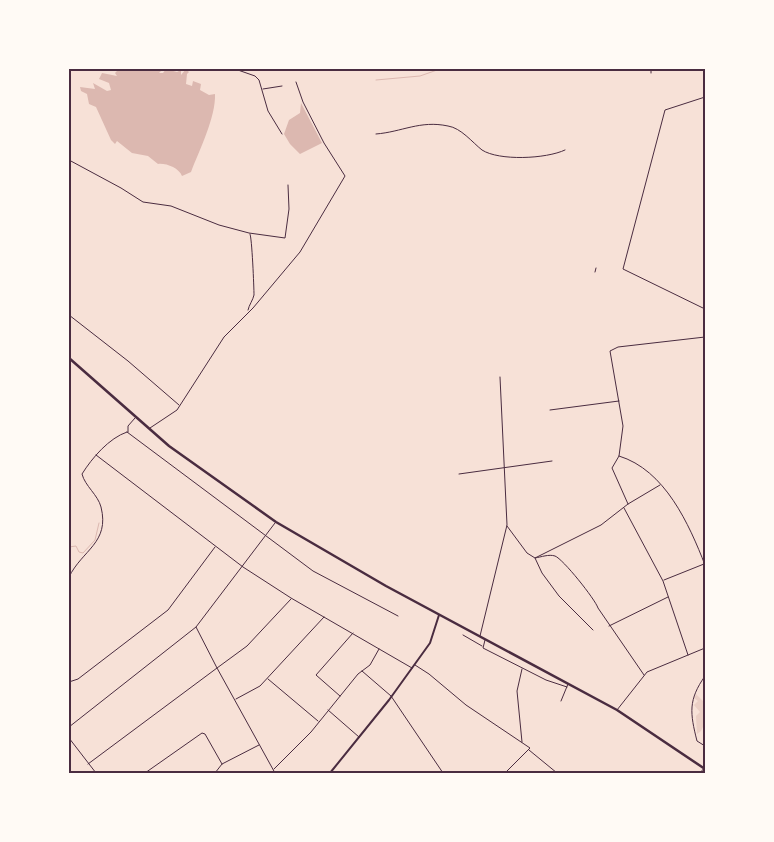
<svg xmlns="http://www.w3.org/2000/svg" width="774" height="842" viewBox="0 0 774 842" font-family="Barlow,sans-serif">
  <style>
    .green { fill: #ebcfc5 }
    .water { fill: #dcb8b0 }
    .lines { fill: none; stroke-linecap: round; stroke-linejoin: round }
    .stream { stroke: #dcb8b0; stroke-width: 1 }
    .minor { stroke: #4a2c40; stroke-width: 1 }
    .tertiary { stroke: #4a2c40; stroke-width: 2 }
    .primary { stroke: #4a2c40; stroke-width: 2.5 }
    .neatline { fill: none; stroke: #4a2c40; stroke-width: 2 }
  </style>
  <rect width="100%" height="100%" fill="#f7e1d7"/>
  <!-- green -->
  <path class="green" d="M696 694 705 703V723L701 731 697 734 696 716 700 712 694 705 698 701 694 698Z"/>
  <!-- water -->
  <g class="water">
    <path d="M114 69H163L159 73H163L166 69 177 72 181 70V75L186 69 189 72 187 74 186 84 192 86 193 81 201 84 200 90 209 95 215 94C216 117 199 151 191 172L182 176C179 168 166 163 158 164L148 156 132 153 117 141 115 144 111 140 96 107 89 104 87 94 81 91 80 87 95 89 93 83 107 91 111 90 109 83 99 79 102 73 117 76 115 73 117 71Z"/>
    <path d="M301 103 322 143 300 154 290 144 284 134 289 120 300 113Z"/>
  </g>
  <g class="lines">
    <!-- stream -->
    <g class="stream">
      <path d="M376 80 420 76 440 69"/>
      <path d="M69 547 76 546 79 552 83 553 95 540 99 523"/>
    </g>
    <!-- minor -->
    <g class="minor">
      <path d="M235 69 255 76 259 80 268 111 282 134"/>
      <path d="M651 73V69"/>
      <path d="M263 89 282 86"/>
      <path d="M705 97 665 110 623 269 705 309"/>
      <path d="M376 134C402 132 420 120 448 126 461 128 472 142 482 150 499 161 546 159 565 150"/>
      <path d="M69 160 121 188 143 202 171 206 219 225 249 233 285 238 289 209 288 185"/>
      <path d="M595 272 596 268"/>
      <path d="M248 310C249 305 253 300 254 295 254 288 252 237 250 234"/>
      <path d="M69 315 128 361 179 405"/>
      <path d="M550 410 619 401"/>
      <path d="M150 428 177 410 224 337 253 308 300 252 345 176 324 143 303 102 296 82"/>
      <path d="M127 432 313 571 398 616"/>
      <path d="M128 432V426L135 418"/>
      <path d="M96 455 243 567 291 598 412 668"/>
      <path d="M619 456C665 470 689 524 705 565"/>
      <path d="M459 474 552 461"/>
      <path d="M628 504 612 468 619 456 623 426 610 351 618 347 705 337"/>
      <path d="M624 508 663 581 688 655"/>
      <path d="M507 526 527 553 535 558C541 557 549 554 555 556 563 559 595 599 598 608L644 675"/>
      <path d="M69 577C82 550 110 543 101 507 98 495 85 486 82 474 92 458 109 438 127 432"/>
      <path d="M664 580 704 564"/>
      <path d="M609 626 668 597"/>
      <path d="M593 630 559 596 542 573 535 558 601 525 628 504 660 485"/>
      <path d="M463 635 482 646"/>
      <path d="M480 636 507 525 500 377"/>
      <path d="M485 640 483 648 546 680 567 687"/>
      <path d="M415 665 429 674 466 705 530 748 505 773"/>
      <path d="M362 671 391 696 443 773"/>
      <path d="M705 676C688 700 690 713 697 741L705 746"/>
      <path d="M268 679 318 721"/>
      <path d="M69 682 78 679 168 610 215 547"/>
      <path d="M340 696 316 675 353 633"/>
      <path d="M236 699 260 686 324 617"/>
      <path d="M561 701 568 684"/>
      <path d="M328 710 359 737"/>
      <path d="M617 710 647 672 705 648"/>
      <path d="M69 727 196 627"/>
      <path d="M69 738 96 773"/>
      <path d="M522 742 517 691 522 669"/>
      <path d="M529 750 557 773"/>
      <path d="M88 764 217 668 196 627 275 523"/>
      <path d="M274 769 311 732 358 674 370 665 379 649"/>
      <path d="M145 773 202 733 205 734 222 764"/>
      <path d="M215 773 222 764 259 745"/>
      <path d="M275 773 217 668 247 646 291 599"/>
      <path d="M700 773 705 767"/>
    </g>
    <!-- tertiary -->
    <path class="tertiary" d="M330 773 389 700 430 643 439 615"/>
    <!-- primary -->
    <path class="primary" d="M69 358 169 446 276 522 386 586 617 710 705 769"/>
  </g>
  <!-- border -->
  <rect width="774" height="842" fill="none" stroke="#fffaf5" stroke-width="140"/>
  <rect x="70" y="70" width="634" height="702" class="neatline"/>
</svg>
